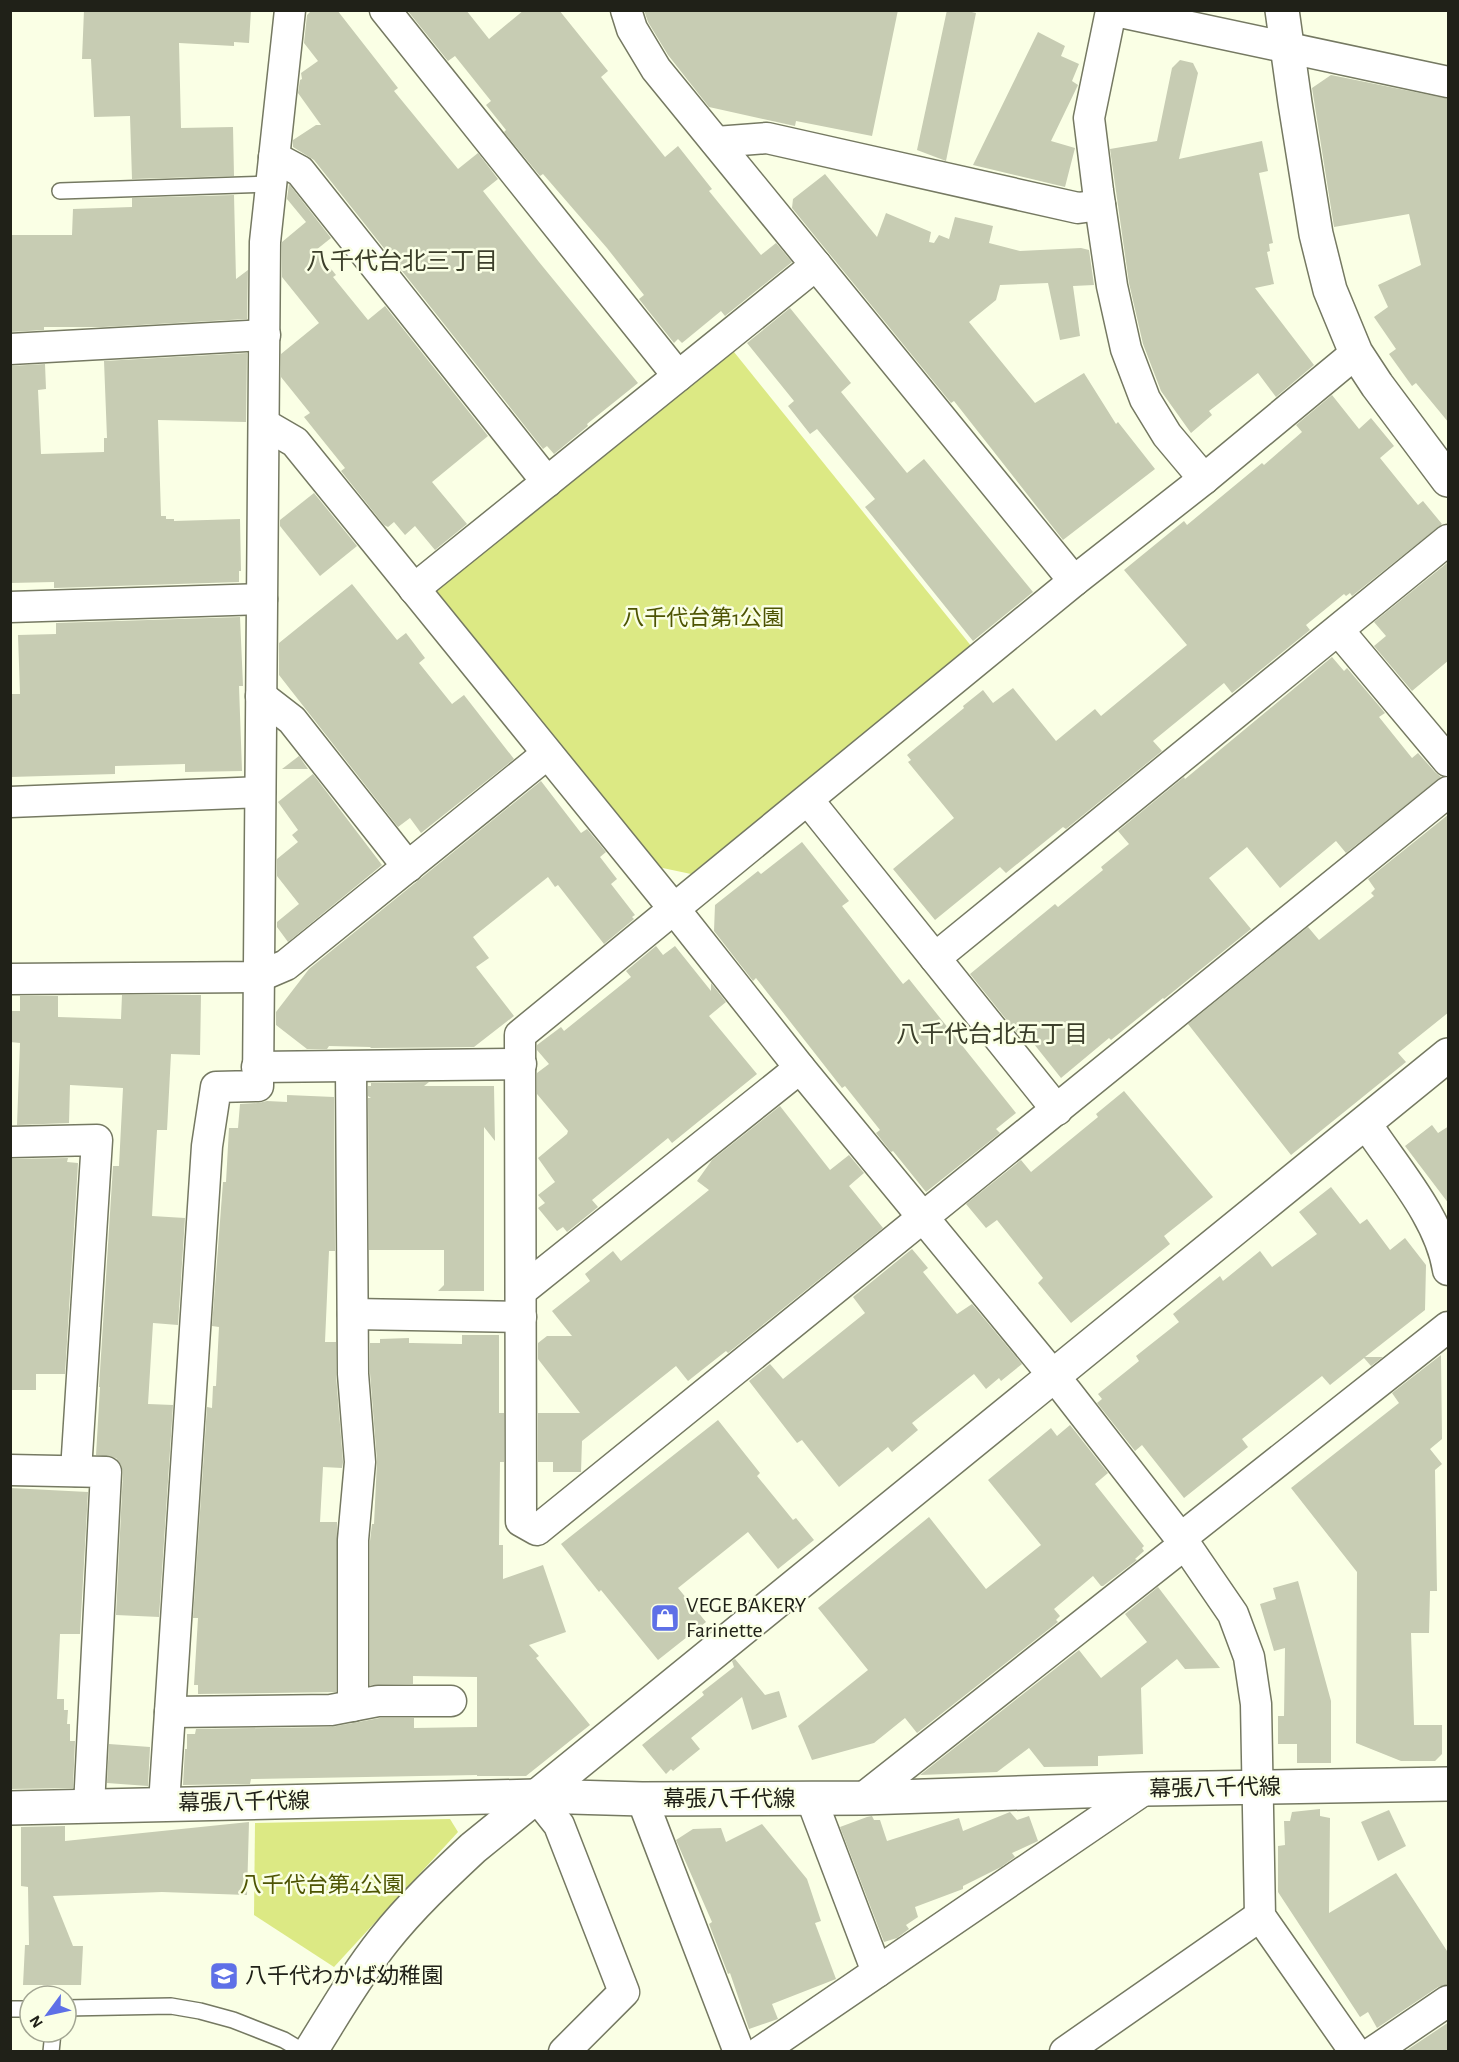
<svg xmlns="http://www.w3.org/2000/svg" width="1459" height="2062" viewBox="0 0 1459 2062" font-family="'Alegreya Sans','Noto Sans JP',sans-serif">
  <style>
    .green { fill: #dce984 }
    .building { fill: #c7ccb3 }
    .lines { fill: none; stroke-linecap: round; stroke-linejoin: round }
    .service-casing { stroke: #757962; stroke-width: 18 }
    .minor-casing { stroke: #757962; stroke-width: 33 }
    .tertiary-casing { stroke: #757962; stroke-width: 36 }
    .secondary-casing { stroke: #757962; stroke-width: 36 }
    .service { stroke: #fff; stroke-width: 15 }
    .minor { stroke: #fff; stroke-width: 30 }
    .tertiary { stroke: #fff; stroke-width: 33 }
    .secondary { stroke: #fff; stroke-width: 33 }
    .labels { text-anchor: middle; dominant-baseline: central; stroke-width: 5; stroke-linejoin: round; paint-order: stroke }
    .park-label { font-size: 22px; fill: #4d5402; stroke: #faffe5 }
    .poi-label { font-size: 22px; fill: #202118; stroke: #faffe5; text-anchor: start }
    .street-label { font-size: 22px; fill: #202118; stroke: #faffe5 }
    .neighbourhood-label { font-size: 24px; fill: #3c3f2b; stroke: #faffe5 }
  </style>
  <rect width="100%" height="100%" fill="#faffe5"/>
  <!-- green -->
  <g class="green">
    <path d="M730 347 972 647 691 874 658 867 436 591Z"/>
    <path d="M450 1819 458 1832 334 1967 254 1915 255 1823Z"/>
  </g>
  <!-- building -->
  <g class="building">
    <path d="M84 10H251L249 43 234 42V46L179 43 181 128 233 127 234 176 132 179 130 116 94 117 91 59H82Z"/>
    <path d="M312 10H337L398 88 394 91 458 169 478 153 498 179 483 191 539 262 638 383 587 424 588 426 554 454 547 446 543 449 314 160 293 147V140L316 125H321L298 93 300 80 302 79 301 73 318 61 304 43 307 15Z"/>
    <path d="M407 10H466L489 39 524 10H559L608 71 601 77 665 157 678 146 712 189 709 191 761 255 776 243 792 262 725 316 721 311 682 343 678 339 674 343 639 299 644 295 607 248 543 174 540 176 504 132 506 130 486 105 491 101 455 56 448 61Z"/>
    <path d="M644 10H898L872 136 796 121 795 126 709 107 668 55 648 22Z"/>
    <path d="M947 10H963L976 13 946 161 917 150Z"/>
    <path d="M1038 32 1065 46 1061 56 1079 64 1072 81 1078 85 1051 141 1075 148 1065 187 973 165Z"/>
    <path d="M1180 60 1193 63 1198 73 1179 159 1262 141 1268 171 1259 173 1273 243 1269 244 1270 251 1267 252 1274 284 1255 288 1314 365 1276 397 1258 373 1209 411 1212 415 1191 433 1161 391 1143 344 1129 283 1110 149 1157 141 1172 68Z"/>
    <path d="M1331 75 1449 99V423L1416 383 1412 386 1389 354 1396 349 1374 317 1388 307 1378 285 1421 265 1409 214 1334 227 1312 88Z"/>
    <path d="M825 174 877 237 886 213 931 232 929 242 934 243 939 235 949 239 955 217 993 226 989 243 1020 251 1081 248 1089 250 1094 285 1073 286 1080 336 1060 340 1048 283 1000 285 996 300 969 322 1035 403 1084 373 1116 424 1118 422 1155 469 1063 540 954 401 951 403 792 208 793 199Z"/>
    <path d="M289 184 331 238 316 250 336 275 333 277 368 320 385 306 488 436 432 482 467 524 435 550 415 526 405 535 394 522 388 527 384 525 341 471 345 468 304 417 310 413 281 377V354L319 323 282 277V242L306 222 287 199Z"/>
    <path d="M234 195 236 279 248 270 247 319 103 327H44V330L10 332 11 235H72L73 209 132 207V198Z"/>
    <path d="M790 308 851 383 841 392 907 473 924 459 1033 592 973 641 865 507 875 499 817 429 810 434 788 406 794 401 747 343Z"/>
    <path d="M247 353 246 422 158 420 161 516H166V519H174V521L240 519 241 571H239V582L54 588V582L10 583V366L45 364 46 389 38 390 41 454 104 452V438H107L104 361Z"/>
    <path d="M1332 395 1359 429 1371 418 1394 446 1380 458 1418 505 1423 501 1442 524 1352 596 1350 593 1346 596 1344 594 1306 625 1310 630 1232 693 1224 683 1153 741 1162 751 1066 829 1063 827 1006 873 1000 867 935 920 893 869 954 818 908 762 911 760 907 755 964 708 963 706 983 690 993 703 1013 688 1056 741 1095 709 1101 716 1187 645 1124 570 1184 521 1187 525 1262 463 1264 465 1302 432 1296 425Z"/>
    <path d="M314 493 357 546 320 576 280 526V520Z"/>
    <path d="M1447 563 1449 660 1412 691 1374 646 1386 636 1374 622Z"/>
    <path d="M352 584 397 640 406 633 425 658 419 663 452 704 464 695 514 759 421 833 410 818 398 827 279 675V643Z"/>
    <path d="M240 617 243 686H239L242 771 185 772V764L115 766V774L10 777V694H20L18 635 56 634V623Z"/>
    <path d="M1332 657 1344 671 1347 668 1385 713 1379 717 1412 758 1418 753 1435 772 1441 777 1346 853 1336 841 1280 888 1247 847 1209 878 1251 929 1164 999 1163 998 1111 1040 1109 1038 1061 1078 1022 1029 1017 1033 970 974 1055 904 1058 907 1103 870 1101 867 1129 844 1118 831 1184 777 1185 779Z"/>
    <path d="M299 756 308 769H282Z"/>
    <path d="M313 774 382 865 288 942 277 927V922L299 904 277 876V859L298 842 292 835 298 830 278 802Z"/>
    <path d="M541 781 581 833 587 829 606 852 600 857 617 879 611 884 635 915 632 917 634 919 604 944 558 885 555 887 548 877 473 937 489 958 476 967 514 1016 474 1047 371 1048 370 1047 329 1046 327 1049H307L276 1025V1012L309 969Z"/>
    <path d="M1449 814V1012L1398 1053 1406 1062 1291 1155 1188 1024 1308 927 1319 940 1374 896 1371 893 1375 889 1368 879Z"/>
    <path d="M802 842 849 901 842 906 903 984 909 979 1016 1113 996 1129 1000 1133 926 1192 893 1151 891 1152 876 1133 880 1130 845 1086 842 1088 756 978 753 981 714 931 715 905 758 871 761 874Z"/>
    <path d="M656 946 663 955 675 946 711 991V983L726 1002 709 1016 757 1074 672 1143 668 1138 592 1200 598 1207 567 1232 563 1227 557 1231 538 1208 545 1203 538 1195 555 1182 538 1158 567 1134 568 1131 537 1094V1073L549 1064 537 1050V1045L561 1027 564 1031 631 977 626 971Z"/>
    <path d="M122 995H201L200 1055 171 1054 167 1130H157L152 1216 185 1218 178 1325 153 1323 148 1404 173 1405 159 1617 116 1615 123 1472 121 1465 116 1458 96 1455 100 1387H99L113 1166H119L123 1088 70 1085 69 1123 17 1125 20 1043 10 1042V1011H20V996H58V1017L121 1019Z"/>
    <path d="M429 1082 424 1086H494L495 1141 484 1127V1291H438L444 1285V1250H369L368 1098H371L368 1096V1086H371V1083Z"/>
    <path d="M1124 1091 1213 1197 1164 1236 1170 1244 1071 1323 1038 1283 1043 1278 997 1220 986 1228 966 1204 1021 1160 1031 1172 1098 1117 1096 1114Z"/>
    <path d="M287 1095 334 1097 335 1251H329L325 1342H336V1375L343 1462 342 1468 323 1467 320 1522H337L336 1692 198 1694V1685H194L198 1618H193L207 1407 212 1408 213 1386H216L219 1327 212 1326 223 1182H226L229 1128H238L240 1104 258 1103 267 1101 287 1102Z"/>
    <path d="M780 1106 830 1170 849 1155 864 1173 849 1186 883 1228 728 1353 726 1351 688 1381 676 1366 582 1441 581 1472H553V1462H538V1413H580L538 1359V1343L547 1336H572L552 1311 590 1281 585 1274 613 1251 621 1261 709 1190 697 1181 712 1160Z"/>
    <path d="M1432 1125 1438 1133 1449 1126V1204L1405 1146Z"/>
    <path d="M68 1158 67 1162 78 1163 65 1374H36V1390H10V1159Z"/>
    <path d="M1331 1187 1360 1224 1367 1219 1390 1250 1405 1238 1426 1265 1425 1310 1365 1357H1383L1371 1366 1364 1358 1330 1385 1322 1376 1242 1439 1248 1447 1184 1498 1142 1445 1135 1451 1097 1403 1102 1399 1098 1394 1139 1361 1136 1356 1179 1322 1173 1314 1220 1276 1223 1281 1260 1251 1272 1267 1317 1234 1299 1212Z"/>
    <path d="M912 1249 928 1268 923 1272 957 1314 972 1304 1022 1364 1001 1381 999 1378 986 1389 974 1374 912 1423 918 1430 892 1452 888 1447 839 1487 802 1440 797 1443 749 1381 770 1364 783 1379 865 1313 853 1297Z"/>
    <path d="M462 1335H499V1413H504V1462H500L499 1545H503V1579L543 1565 566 1632 529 1645 539 1656 536 1658 590 1725 526 1776H477V1775L251 1779 250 1784 183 1785 185 1749H187V1734H195L196 1729 331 1727 380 1718H414V1728L477 1727V1677L413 1676V1684L370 1685V1541L372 1524H374L377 1461 370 1373V1343H380V1339L409 1338V1343H412L462 1344Z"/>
    <path d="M1441 1355 1442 1439 1430 1449 1442 1464 1435 1470 1437 1591H1430L1429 1633H1411L1414 1725H1442V1754L1435 1761H1401L1356 1743 1357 1572 1291 1488 1399 1403 1392 1393Z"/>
    <path d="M718 1420 760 1473 757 1476 793 1520 796 1518 814 1540 778 1569 748 1532 678 1588 706 1622 658 1660 601 1590 599 1592 561 1544Z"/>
    <path d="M1070 1425 1108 1473 1095 1484 1144 1546 1142 1548 1144 1551 1135 1559 1137 1560 1103 1586H1101L1093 1576 1054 1609 1060 1616 1056 1620 1058 1622 917 1733 905 1718 874 1743 812 1760 798 1726 868 1670 818 1608 929 1517 986 1589 1041 1545 988 1480 1051 1428 1057 1436Z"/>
    <path d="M10 1488 88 1492 80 1634H60L57 1699H64V1710H68L67 1724H70V1741H75L73 1788 10 1789Z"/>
    <path d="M1298 1581 1331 1701V1763H1297V1744H1278V1716H1284L1285 1648 1274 1651 1260 1604 1276 1599 1273 1588Z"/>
    <path d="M1158 1587 1220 1668 1185 1669 1177 1659 1141 1688 1143 1754 1098 1756V1766L1044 1767 1029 1748 997 1772 920 1775 1079 1650 1101 1678 1147 1642 1125 1614Z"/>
    <path d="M735 1659 765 1695 779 1691 787 1717 752 1730 742 1697 691 1738 700 1749 673 1771 671 1769 666 1774 642 1745 704 1695 702 1692 734 1667 732 1661Z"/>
    <path d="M109 1744 150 1747 148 1786 107 1783Z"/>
    <path d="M1320 1809V1816L1330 1818 1329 1913 1396 1873 1449 1954V1984L1438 1987 1377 2028 1368 2012 1360 2017 1278 1892V1846L1285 1845 1284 1821H1290L1292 1812Z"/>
    <path d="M1389 1810 1406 1846 1378 1861 1361 1822Z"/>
    <path d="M1010 1812 1017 1820 1029 1816 1038 1841 1012 1853 1015 1857 1001 1867 963 1886V1889L915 1907 918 1917 906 1925 909 1929 897 1938 884 1942 840 1827 867 1817 872 1816 874 1820H880L887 1841 959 1818 963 1831Z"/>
    <path d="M249 1822 247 1895 162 1892 53 1896 73 1946H83L81 1985H23L25 1945H29L28 1887 21 1886V1827L65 1826V1841Z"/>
    <path d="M762 1824 807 1879 821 1921 815 1923 836 1979 772 2004 778 2019 749 2029 730 1973 728 1974 709 1924 712 1922 676 1840 693 1829 721 1828 726 1842Z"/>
    <path d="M1449 2022V2052H1404Z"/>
  </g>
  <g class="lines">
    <!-- service casing -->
    <g class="service-casing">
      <g id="service">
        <path d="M60 191 272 184"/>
        <path d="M66 2008 171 2006 200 2011 233 2020 284 2040 304 2052"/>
        <path d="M10 2009H30"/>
        <path d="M51 2052 53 2032"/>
      </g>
    </g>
    <!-- minor casing -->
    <g class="minor-casing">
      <g id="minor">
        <path d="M385 10 678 376"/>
        <path d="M626 10 632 29 656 69 1074 581"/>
        <path d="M1111 10 1448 82"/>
        <path d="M1111 11 1089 118 1098 191 1112 286 1126 349 1145 399 1167 435 1204 479"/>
        <path d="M716 142 767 138 1078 208 1100 205"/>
        <path d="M274 157 300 171 547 482"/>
        <path d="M10 349 265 335"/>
        <path d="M1356 353 1204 479 1074 581 520 1035 521 1521 537 1530 1448 792"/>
        <path d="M264 424 295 442 675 910 800 1068 1066 1391 1185 1544 1233 1614 1249 1657 1256 1704 1260 1916 1355 2052"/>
        <path d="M414 589 816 265"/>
        <path d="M10 607 262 599"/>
        <path d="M1339 631 1448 761"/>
        <path d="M261 696 292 720 408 867"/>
        <path d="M808 800 1057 1110"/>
        <path d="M10 802 260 792"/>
        <path d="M935 958 1448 540"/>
        <path d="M10 979 258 977 286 965 547 754"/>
        <path d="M257 1067 521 1064"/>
        <path d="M351 1067 353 1374 360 1462 353 1540V1706"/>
        <path d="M1365 1122C1394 1167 1440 1217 1448 1270"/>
        <path d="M10 1142 97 1140 76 1471"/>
        <path d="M521 1291 800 1068"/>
        <path d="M353 1314 521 1317"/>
        <path d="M10 1470 106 1472 89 1806"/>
        <path d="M1181 1538 1448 1327"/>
        <path d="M170 1712 331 1710 378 1701H451"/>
        <path d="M536 1796 559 1825 624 1992 564 2052"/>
        <path d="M811 1798 877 1972"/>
        <path d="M863 1798 1185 1544"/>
        <path d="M642 1799 739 2052"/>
        <path d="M164 1804 207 1146 216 1087 258 1086 265 242 290 10"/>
        <path d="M760 2052 1145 1789"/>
        <path d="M1065 2052 1260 1916"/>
        <path d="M1373 2052 1448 2001"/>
      </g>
    </g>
    <!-- tertiary casing -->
    <g class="tertiary-casing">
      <g id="tertiary">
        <path d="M1282 10 1295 103 1316 234 1330 290 1356 353 1377 385 1448 480"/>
        <path d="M310 2052C334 2014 356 1975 384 1940 410 1907 442 1877 473 1848L1448 1055"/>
      </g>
    </g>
    <!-- secondary casing -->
    <g class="secondary-casing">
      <path id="secondary" d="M10 1808 536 1796 642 1799 863 1798 1145 1789 1448 1784"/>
    </g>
    <!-- service -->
    <use href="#service" class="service"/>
    <!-- minor -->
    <use href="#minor" class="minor"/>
    <!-- tertiary -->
    <use href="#tertiary" class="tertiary"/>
    <!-- secondary -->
    <use href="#secondary" class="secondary"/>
  </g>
  <!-- icons -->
  <defs>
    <g id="shop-square" transform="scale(1.5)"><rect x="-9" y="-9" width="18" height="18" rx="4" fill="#5e70e7" stroke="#faffe5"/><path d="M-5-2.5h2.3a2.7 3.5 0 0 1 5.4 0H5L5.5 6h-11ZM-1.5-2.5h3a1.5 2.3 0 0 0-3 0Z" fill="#fff"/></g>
    <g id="school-square" transform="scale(1.5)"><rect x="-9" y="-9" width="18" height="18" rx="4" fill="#5e70e7" stroke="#faffe5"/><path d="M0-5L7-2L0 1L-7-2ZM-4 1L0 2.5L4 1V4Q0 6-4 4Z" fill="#fff"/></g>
  </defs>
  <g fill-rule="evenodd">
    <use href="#shop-square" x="665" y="1618"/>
    <use href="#school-square" x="224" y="1976"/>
  </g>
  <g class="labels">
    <!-- park labels -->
    <g class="park-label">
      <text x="703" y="618">八千代台第1公園</text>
      <text x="322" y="1885">八千代台第4公園</text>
    </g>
    <!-- poi labels -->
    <g class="poi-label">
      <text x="686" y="1605">VEGE BAKERY<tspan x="686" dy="25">Farinette</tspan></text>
      <text x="245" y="1976">八千代わかば幼稚園</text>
    </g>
    <!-- street labels -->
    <g class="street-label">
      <text transform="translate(1215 1788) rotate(-1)">幕張八千代線</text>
      <text x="729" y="1799">幕張八千代線</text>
      <text transform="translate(244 1802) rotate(-1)">幕張八千代線</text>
    </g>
    <!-- neighbourhood labels -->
    <g class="neighbourhood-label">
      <text x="402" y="262">八千代台北三丁目</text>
      <text x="992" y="1035">八千代台北五丁目</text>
    </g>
  </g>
  <!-- border -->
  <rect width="1459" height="2062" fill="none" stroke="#202118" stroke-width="24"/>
  <!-- north arrow -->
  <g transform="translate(48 2014) rotate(237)"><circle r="28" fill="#faffe5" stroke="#a3a693" stroke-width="1.5"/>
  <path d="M0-4.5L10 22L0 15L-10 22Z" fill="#5e70e7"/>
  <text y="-9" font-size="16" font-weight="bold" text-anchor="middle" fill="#202118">N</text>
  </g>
</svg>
